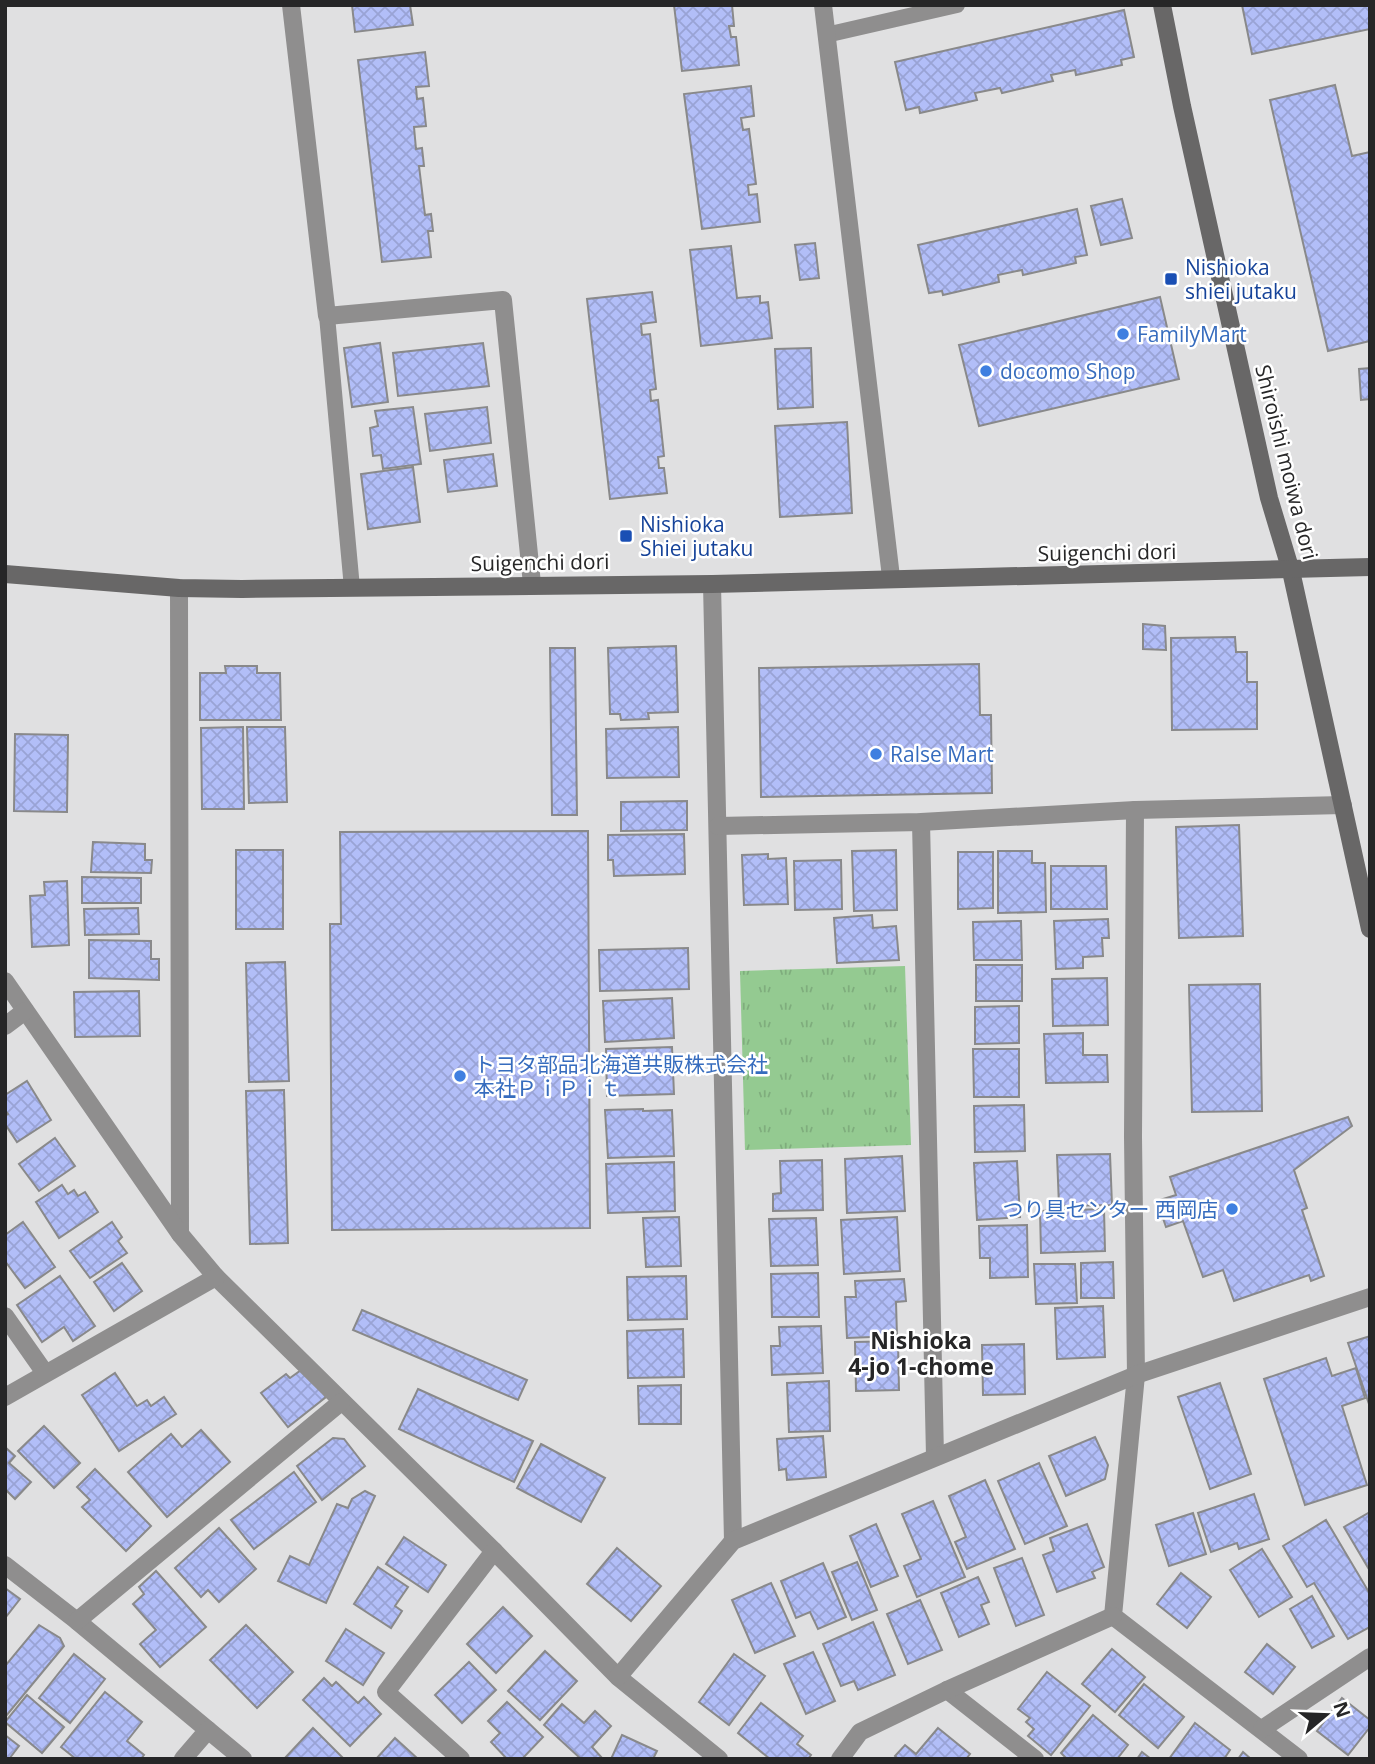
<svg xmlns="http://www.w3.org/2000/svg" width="1375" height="1764" viewBox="0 0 1375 1764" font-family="'Open Sans','Noto Sans JP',sans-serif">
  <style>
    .park { fill: url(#park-tufts) }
    .building { fill: url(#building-cross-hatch); stroke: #89898a; stroke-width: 2 }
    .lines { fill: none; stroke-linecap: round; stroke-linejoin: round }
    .lane { stroke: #8f8e8e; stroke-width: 16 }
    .street { stroke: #8f8e8e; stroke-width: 18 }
    .secondary { stroke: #686767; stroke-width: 18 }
    .transit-dot { fill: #1a4fb4; stroke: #fff; stroke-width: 2.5 }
    .shop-dot { fill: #3f7fe0; stroke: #fff; stroke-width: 2.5 }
    .labels { text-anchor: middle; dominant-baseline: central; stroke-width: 5; stroke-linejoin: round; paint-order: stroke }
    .transit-label { font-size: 21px; fill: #164399; stroke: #fff; text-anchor: start }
    .shop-label { font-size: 21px; fill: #366cbe; stroke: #fff; text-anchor: start }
    .street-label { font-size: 21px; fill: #262627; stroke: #fff }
    .neighbourhood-label { font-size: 23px; font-weight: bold; fill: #262627; stroke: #fff }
  </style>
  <defs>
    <pattern id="park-tufts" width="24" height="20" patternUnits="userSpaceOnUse" patternTransform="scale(1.75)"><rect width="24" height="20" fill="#94ca91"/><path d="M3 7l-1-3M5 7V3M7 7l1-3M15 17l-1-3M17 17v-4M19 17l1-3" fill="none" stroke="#7fad7d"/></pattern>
    <pattern id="building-cross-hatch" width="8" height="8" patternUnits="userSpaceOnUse" patternTransform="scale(1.75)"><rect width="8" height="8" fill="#b2bef8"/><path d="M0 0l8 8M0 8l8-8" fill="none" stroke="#99a3d5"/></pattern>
  </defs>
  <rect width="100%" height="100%" fill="#e0e0e1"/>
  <!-- park -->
  <path class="park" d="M905 966 911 1145 745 1150 740 971Z"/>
  <!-- building -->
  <g class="building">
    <path d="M352 5H410L413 25 355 32Z"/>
    <path d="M674 5H732L734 26H729L731 37H736L739 65 682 71Z"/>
    <path d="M1242 5H1370V29L1252 54Z"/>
    <path d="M1124 10 1134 57 1121 60 1122 65 1076 75 1075 70 1051 75 1053 81 1002 93 1000 88 975 93 977 100 920 113 919 107 906 110 895 62Z"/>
    <path d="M425 52 429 86 416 87 417 99 423 98 426 126 414 127 416 149 422 148 424 166H419L425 215 431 214 433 231H428L431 257 382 262 358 60Z"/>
    <path d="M1335 85 1352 156 1370 152V341L1328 351 1270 100Z"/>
    <path d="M751 86 754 116 741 118 743 130 749 129 756 184 748 185 749 195 757 194 760 222 702 229 684 94Z"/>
    <path d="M1122 199 1132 238 1101 245 1091 206Z"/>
    <path d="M1077 209 1087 255 1075 257 1076 263 1023 275 1022 270 998 275 999 282 943 295 942 291 929 293 918 245Z"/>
    <path d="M815 243 819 278 800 280 795 245Z"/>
    <path d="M731 246 737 298 760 296V303L768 302 772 338 701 346 690 250Z"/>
    <path d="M652 292 656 322 641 324 642 335 650 334 656 389 650 390 651 401 658 400 664 456 658 457 659 468H664L667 493 610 499 587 299Z"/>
    <path d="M1160 297 1179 379 979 426 959 345Z"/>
    <path d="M380 343 388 402 352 407 344 348Z"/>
    <path d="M483 343 489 386 398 396 393 353Z"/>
    <path d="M811 348 813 407 778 409 775 349Z"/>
    <path d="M1370 368V399L1361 400 1359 369Z"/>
    <path d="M413 407 421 464 383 469 381 455 373 456 370 428 378 426 375 411Z"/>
    <path d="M487 407 491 443 430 451 425 414Z"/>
    <path d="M847 422 852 513 780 517 775 426Z"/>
    <path d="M493 454 497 486 448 492 444 460Z"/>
    <path d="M413 467 420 522 368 529 361 474Z"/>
    <path d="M1143 624 1165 626 1166 650 1143 649Z"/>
    <path d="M1235 637 1236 652H1247V682H1257V729L1172 730 1171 638Z"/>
    <path d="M676 646 678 712 648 713 649 719 621 720 620 714H610L608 648Z"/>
    <path d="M550 648H575L577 815H552Z"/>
    <path d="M979 664 980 715H991L992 793 761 797 759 668Z"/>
    <path d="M225 666H257V673H280L281 720H200V673H226Z"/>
    <path d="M243 727 244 809H202L201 728Z"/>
    <path d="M247 727H285L287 802 249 803Z"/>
    <path d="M678 727 679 777 607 778 606 729Z"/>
    <path d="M15 734 68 735 67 812 14 811Z"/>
    <path d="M687 801V830L621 831V802Z"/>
    <path d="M1239 825 1243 936 1179 938 1176 827Z"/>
    <path d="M588 831 590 1228 332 1230 330 924H341L340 832Z"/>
    <path d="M684 834 685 874 614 876 613 860H608V835Z"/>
    <path d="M93 842 145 844V860H152L151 873 91 872Z"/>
    <rect x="236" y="850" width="47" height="79"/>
    <path d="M896 850 897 910 854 911 852 851Z"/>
    <path d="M998 851H1032V863H1045L1046 912 998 913Z"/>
    <path d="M958 852H993V908L958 909Z"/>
    <path d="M768 854V859L786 858 788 904 744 905 742 855Z"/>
    <path d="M841 860 842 909 795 910 794 861Z"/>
    <path d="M1051 866H1106L1107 909H1051Z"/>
    <path d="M82 877 141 878V903H82Z"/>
    <path d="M67 881 69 945 32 947 30 896 45 895 44 882Z"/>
    <path d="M138 908 139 934 85 935 84 909Z"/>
    <path d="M872 915 873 928 896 926 899 960 837 963 834 918Z"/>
    <path d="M1108 919 1109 938H1102L1103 956 1083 957V968L1056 969 1054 921Z"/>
    <path d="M1021 921 1022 960H974L973 922Z"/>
    <path d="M89 940 151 941V959H159V980L89 978Z"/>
    <path d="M688 948 689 989 600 991 599 950Z"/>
    <path d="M285 962 289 1081 249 1082 246 963Z"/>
    <rect x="976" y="965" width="46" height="36"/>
    <path d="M1107 978 1108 1025 1053 1026 1052 979Z"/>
    <path d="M1260 984 1262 1111 1192 1112 1189 985Z"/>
    <path d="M139 991 140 1036 75 1037 74 992Z"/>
    <path d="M672 998 674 1038 605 1042 603 1001Z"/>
    <path d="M1019 1006V1043L975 1044V1007Z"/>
    <path d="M1083 1033V1055H1107L1108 1082 1046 1083 1044 1034Z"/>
    <path d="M672 1047 674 1094 607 1096 606 1049Z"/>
    <path d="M973 1049H1019V1097H974Z"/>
    <path d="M27 1081 51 1120 17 1142 5 1124V1116L8 1114 5 1110V1095Z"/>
    <path d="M284 1090 288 1243 250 1244 246 1091Z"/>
    <path d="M1024 1105 1025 1151 975 1152 974 1106Z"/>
    <path d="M643 1109V1111L672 1110 674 1156 608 1158 605 1110Z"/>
    <path d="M1348 1117 1352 1126 1294 1170 1307 1208 1302 1210 1324 1276 1311 1281 1309 1275 1234 1301 1223 1270 1203 1277 1183 1221 1166 1227 1157 1201 1176 1195 1170 1177Z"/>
    <path d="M55 1138 75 1166 39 1191 19 1164Z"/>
    <path d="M1110 1154 1112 1205 1059 1206 1057 1155Z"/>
    <path d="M902 1156 905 1211 847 1213 845 1159Z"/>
    <path d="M822 1160 823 1210 773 1211V1194L781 1193 780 1161Z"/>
    <path d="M1017 1161 1020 1217 977 1220 974 1163Z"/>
    <path d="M674 1162 675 1211 608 1213 606 1164Z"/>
    <path d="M62 1185 68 1194 74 1190 78 1196 85 1192 98 1212 59 1238 36 1202Z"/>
    <path d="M1104 1209 1105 1251 1041 1253 1040 1211Z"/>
    <path d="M679 1217 681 1266 646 1267 643 1218Z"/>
    <path d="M897 1217 900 1271 844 1274 841 1220Z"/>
    <path d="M816 1218 818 1265 771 1266 769 1219Z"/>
    <path d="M23 1222 55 1267 25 1288 5 1261V1235Z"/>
    <path d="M112 1222 122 1237 118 1241 127 1253 90 1278 70 1251Z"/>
    <path d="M1027 1225 1028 1277 990 1278V1258H980L979 1226Z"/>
    <path d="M1113 1262 1114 1298H1081V1263Z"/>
    <path d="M122 1263 142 1291 114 1311 94 1282Z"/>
    <path d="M1034 1264H1075L1077 1303 1036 1304Z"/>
    <path d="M818 1273 819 1317H772L771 1274Z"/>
    <path d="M60 1276 95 1326 73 1341 64 1327 42 1342 17 1305Z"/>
    <path d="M686 1276 687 1319 628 1320 627 1277Z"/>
    <path d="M904 1279 906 1301 896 1302 897 1336 847 1338 845 1297H856L855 1281Z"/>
    <path d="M1103 1306 1105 1357 1057 1359 1055 1308Z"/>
    <path d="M362 1310 527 1380 518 1400 353 1330Z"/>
    <path d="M821 1326 823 1373 772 1375 771 1346H780L779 1327Z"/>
    <path d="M683 1329 684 1377 628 1378 627 1331Z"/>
    <path d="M1370 1336V1407L1348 1343Z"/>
    <path d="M898 1341 899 1390 856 1391 855 1342Z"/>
    <path d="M1024 1344 1025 1394 983 1395 982 1345Z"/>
    <path d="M1326 1358 1332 1376 1356 1368 1365 1398 1342 1406 1367 1485 1305 1505 1264 1379Z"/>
    <path d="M304 1368 326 1397 288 1427 261 1393 286 1374 290 1378Z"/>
    <path d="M115 1373 137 1406 147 1400 151 1406 164 1397 176 1414 119 1451 82 1395Z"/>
    <path d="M829 1381 830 1431 789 1432 787 1383Z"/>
    <path d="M1220 1383 1251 1474 1210 1489 1178 1397Z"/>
    <path d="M681 1385V1424H639L638 1386Z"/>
    <path d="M418 1389 533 1441 514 1482 399 1429Z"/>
    <path d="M44 1426 80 1463 54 1488 18 1451Z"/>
    <path d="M201 1430 230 1462 167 1517 128 1472 171 1434 182 1447Z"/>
    <path d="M823 1436 826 1477 787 1480 786 1469 779 1470 777 1439Z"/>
    <path d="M1095 1437 1108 1465 1105 1479 1066 1496 1049 1456Z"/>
    <path d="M333 1438 344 1439 365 1466 322 1500 297 1466Z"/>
    <path d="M541 1444 605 1478 581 1522 517 1488Z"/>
    <path d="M5 1447 15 1456 9 1463 31 1482 15 1499 5 1489Z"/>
    <path d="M1039 1463 1067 1526 1025 1544 998 1481Z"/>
    <path d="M95 1469 151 1526 126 1551 82 1507 90 1500 77 1487Z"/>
    <path d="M294 1472 316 1502 254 1549 231 1520Z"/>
    <path d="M985 1480 1015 1549 967 1569 955 1542 966 1537 949 1496Z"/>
    <path d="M365 1491 375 1496 326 1603 278 1581 290 1556 309 1565 337 1504 348 1508 352 1499Z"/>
    <path d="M1254 1494 1269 1539 1239 1549 1237 1543 1211 1552 1198 1513Z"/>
    <path d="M933 1501 965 1577 917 1597 904 1566 921 1559 902 1514Z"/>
    <path d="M1370 1512V1571L1344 1527Z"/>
    <path d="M1193 1513 1206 1554 1169 1566 1156 1525Z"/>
    <path d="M1326 1520 1370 1594V1627L1348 1639 1314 1583 1307 1587 1283 1546Z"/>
    <path d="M876 1524 898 1576 871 1587 850 1536Z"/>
    <path d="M1087 1524 1104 1567 1092 1572 1095 1578 1057 1592 1043 1555 1054 1551 1050 1538Z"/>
    <path d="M219 1528 256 1569 219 1602 208 1590 201 1597 175 1568Z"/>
    <path d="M404 1537 446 1565 428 1592 386 1564Z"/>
    <path d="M617 1548 661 1586 631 1621 587 1584Z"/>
    <path d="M1262 1549 1292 1597 1259 1617 1230 1570Z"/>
    <path d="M1022 1558 1044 1615 1016 1626 994 1568Z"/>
    <path d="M857 1562 877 1610 852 1620 832 1572Z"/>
    <path d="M823 1563 846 1617 818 1629 810 1612 796 1618 781 1581Z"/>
    <path d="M378 1567 408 1587 395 1606 402 1611 391 1628 354 1604Z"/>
    <path d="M156 1571 206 1627 160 1667 140 1644 156 1630 133 1604 144 1594 139 1587Z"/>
    <path d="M1181 1573 1211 1597 1187 1628 1157 1604Z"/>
    <path d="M978 1577 989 1602 981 1605 989 1624 959 1637 941 1593Z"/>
    <path d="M771 1583 795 1636 755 1653 732 1600Z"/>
    <path d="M5 1588 20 1599 5 1618Z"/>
    <path d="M1312 1596 1334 1636 1312 1648 1290 1609Z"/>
    <path d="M920 1600 942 1650 908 1664 887 1614Z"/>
    <path d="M503 1607 532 1636 496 1673 467 1644Z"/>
    <path d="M873 1622 895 1675 858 1690 854 1681 841 1686 823 1644Z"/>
    <path d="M39 1625 60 1638 64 1646 6 1716 5 1666Z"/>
    <path d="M246 1625 293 1672 257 1708 210 1660Z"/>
    <path d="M346 1629 384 1653 363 1685 326 1661Z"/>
    <path d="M1267 1644 1295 1667 1273 1694 1245 1672Z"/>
    <path d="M1112 1649 1145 1677 1115 1712 1082 1684Z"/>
    <path d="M545 1651 577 1681 540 1720 508 1691Z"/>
    <path d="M813 1652 835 1701 806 1714 784 1664Z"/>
    <path d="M74 1654 105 1679 70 1723 39 1698Z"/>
    <path d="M734 1654 765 1676 729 1725 699 1702Z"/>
    <path d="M469 1662 496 1690 462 1723 435 1695Z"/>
    <path d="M1047 1672 1090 1706 1051 1755 1028 1736 1034 1729 1026 1722 1030 1718 1018 1709Z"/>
    <path d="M324 1678 332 1686 336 1682 358 1703 364 1697 381 1714 350 1746 303 1700Z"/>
    <path d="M1144 1684 1184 1717 1158 1748 1119 1715Z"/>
    <path d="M105 1692 142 1722 127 1741 144 1755 141 1759H76L61 1747Z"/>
    <path d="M27 1695 64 1727 42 1753 5 1722Z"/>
    <path d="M1342 1698 1370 1720V1727L1348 1755 1317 1731Z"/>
    <path d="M507 1702 543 1737 522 1759H507L491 1742 500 1733 488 1721Z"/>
    <path d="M761 1703 803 1736 797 1744 811 1755 808 1759H770L738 1733Z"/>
    <path d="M562 1704 584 1723 595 1711 611 1726 592 1747 603 1759H581L544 1725Z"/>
    <path d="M1093 1715 1128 1745 1117 1759H1067L1061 1753Z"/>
    <path d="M1195 1723 1230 1750 1224 1759H1169Z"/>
    <path d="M313 1728 344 1759H284Z"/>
    <path d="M938 1728 970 1754 966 1759H898L895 1756 905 1745 916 1754Z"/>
    <path d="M5 1735 19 1746 9 1759H5Z"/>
    <path d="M622 1735 657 1751 653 1759H611Z"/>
    <path d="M395 1738 418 1759H376Z"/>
    <path d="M1142 1752 1151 1759H1137Z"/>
    <path d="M1243 1752 1251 1759H1238Z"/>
  </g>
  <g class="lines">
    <!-- lane -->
    <g class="lane">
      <path d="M826 35 957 5"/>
      <path d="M327 316 352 588"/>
    </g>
    <!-- street -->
    <g class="street">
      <path d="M291 5 327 316 503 300 532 584"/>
      <path d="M823 5 891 577"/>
      <path d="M712 584 733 1541"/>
      <path d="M179 588 180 1234"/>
      <path d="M1135 810 1133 1137 1136 1375 1113 1616 1299 1759"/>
      <path d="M921 822 935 1456"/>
      <path d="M718 826 921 822 1135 810 1343 805"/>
      <path d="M5 981 180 1234 216 1277 494 1551 618 1677 719 1759"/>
      <path d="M5 1026 25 1011"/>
      <path d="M5 1316 45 1373"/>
      <path d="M5 1397 216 1277"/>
      <path d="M5 1565 77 1621 208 1730 183 1759"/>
      <path d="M77 1621 341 1402"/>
      <path d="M618 1677 733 1541 1136 1375 1370 1297"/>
      <path d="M947 1690 1035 1759"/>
      <path d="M1262 1729 1370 1657"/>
      <path d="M208 1730 243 1759"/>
      <path d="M461 1759 386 1692 494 1551"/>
      <path d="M840 1759 860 1732 947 1690 1113 1616"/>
    </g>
    <!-- secondary -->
    <g class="secondary">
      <path d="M1162 5 1182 106 1269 498 1291 571 1370 929"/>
      <path d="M5 574 179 588 242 589 712 584 1370 567"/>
    </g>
  </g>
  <!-- markers -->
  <g class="transit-dot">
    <rect x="1164" y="272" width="14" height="14" rx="3.5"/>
    <rect x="619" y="529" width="14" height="14" rx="3.5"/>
  </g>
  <g class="shop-dot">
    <circle cx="1123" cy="334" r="7"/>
    <circle cx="986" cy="371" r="7"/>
    <circle cx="876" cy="754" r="7"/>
    <circle cx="460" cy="1076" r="7"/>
    <circle cx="1232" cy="1209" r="7"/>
  </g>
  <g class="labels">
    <!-- transit labels -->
    <g class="transit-label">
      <text x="1185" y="267">Nishioka<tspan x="1185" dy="24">shiei jutaku</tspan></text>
      <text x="640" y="524">Nishioka<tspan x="640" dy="24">Shiei jutaku</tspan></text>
    </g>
    <!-- shop labels -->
    <g class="shop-label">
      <text x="1137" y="334">FamilyMart</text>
      <text x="1000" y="371">docomo Shop</text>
      <text x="890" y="754">Ralse Mart</text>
      <text x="474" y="1064">トヨタ部品北海道共販株式会社<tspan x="474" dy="24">本社ＰｉＰｉｔ</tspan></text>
      <text x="1218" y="1209" text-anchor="end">つり具センター 西岡店</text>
    </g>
    <!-- street labels -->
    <g class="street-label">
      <text transform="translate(1287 462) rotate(76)">Shiroishi moiwa dori</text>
      <text transform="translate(1107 552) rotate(-1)">Suigenchi dori</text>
      <text transform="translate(540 562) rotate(-1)">Suigenchi dori</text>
    </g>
    <!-- neighbourhood labels -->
    <g class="neighbourhood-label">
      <text x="921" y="1340">Nishioka<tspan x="921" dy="26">4-jo 1-chome</tspan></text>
    </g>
  </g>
  <!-- border -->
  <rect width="1375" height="1764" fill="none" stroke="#262627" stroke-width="14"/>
  <!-- north arrow -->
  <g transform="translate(1326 1715) rotate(71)" stroke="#ffffff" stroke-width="5" paint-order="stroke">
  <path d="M0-5L12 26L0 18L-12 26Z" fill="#262627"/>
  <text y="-10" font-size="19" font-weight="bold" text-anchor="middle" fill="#262627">N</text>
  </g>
</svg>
